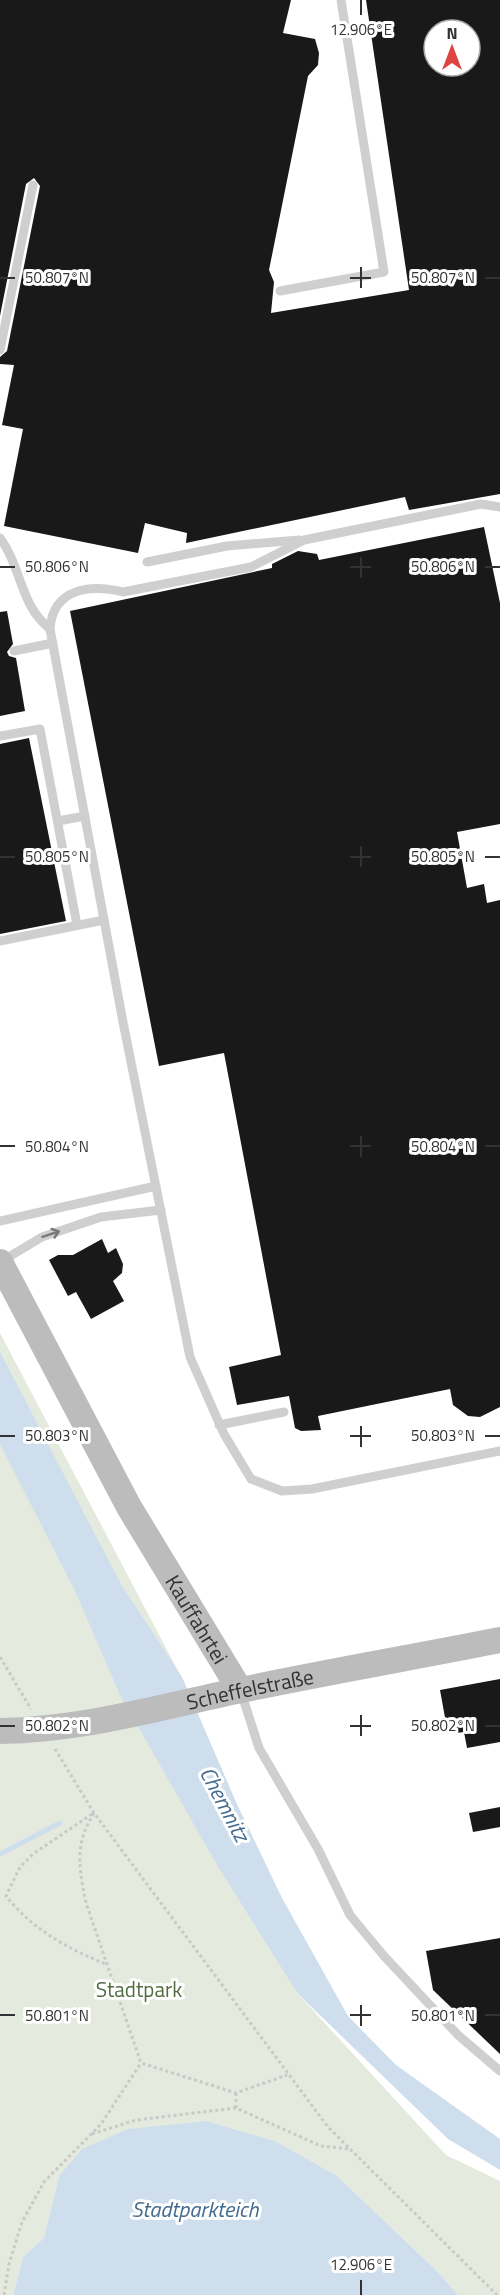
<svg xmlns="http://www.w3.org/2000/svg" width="500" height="2295" viewBox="0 0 500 2295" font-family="'Titillium Web',sans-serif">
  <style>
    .green { fill: #e4eade }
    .water { fill: #cfdeec }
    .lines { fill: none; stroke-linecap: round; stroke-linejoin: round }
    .stream { stroke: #cfdeec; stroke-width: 5 }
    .building { fill: #191919; fill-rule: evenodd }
    .path { stroke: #c9c9c9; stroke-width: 3; stroke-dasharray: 3 3; stroke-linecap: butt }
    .lane { stroke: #cfcfcf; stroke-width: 9 }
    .secondary { stroke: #bcbcbc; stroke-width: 26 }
    .oneway { stroke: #797979 }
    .ticks { fill: none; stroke: #323232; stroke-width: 2 }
    .labels { text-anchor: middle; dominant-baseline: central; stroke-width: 6; stroke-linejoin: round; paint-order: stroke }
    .street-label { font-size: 21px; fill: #323232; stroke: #fff }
    .park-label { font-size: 21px; fill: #516c41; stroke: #fff }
    .water-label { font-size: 22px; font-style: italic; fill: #436b90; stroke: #fff }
    .ticks-label { font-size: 15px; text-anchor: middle; fill: #323232; stroke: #fff; stroke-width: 6; stroke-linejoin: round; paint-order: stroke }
  </style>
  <rect width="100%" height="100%" fill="#fff"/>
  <!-- green -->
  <path class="green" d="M0 1333 185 1684 158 1722 297 1993 446 2155 500 2181V2295H458L438 2272 336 2175 275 2141 207 2121 59 2176 44 2238 23 2257 13 2295H0Z"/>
  <!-- water -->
  <g class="water">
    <path d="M0 1352 122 1586 182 1677 236 1802 282 1898 348 2016 396 2065 500 2139V2170L448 2139 298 1994 217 1865 120 1695 75 1591 0 1444Z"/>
    <path d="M207 2121 275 2141 336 2175 438 2272 458 2295H13L23 2257 44 2238 59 2176 82 2149 128 2129Z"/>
  </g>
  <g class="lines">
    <!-- stream -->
    <path class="stream" d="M0 1854 60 1823"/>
  </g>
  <!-- building -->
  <g class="building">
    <path d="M0 0H291L283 33 315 39 319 53 318 65 308 76 269 270 274 282 271 313 409 290 366 0H500V494L409 510 405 497 186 543 187 533 145 523 138 553 4 526 23 429 2 425 14 365 0 364V357L7 351 40 186 34 178 26 184 0 316ZM434 30H470V66H434Z"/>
    <path d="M484 527 500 603V824L457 832 467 888 484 884 487 903 500 900V1407L480 1417 468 1416 453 1405 450 1389 318 1416 321 1430 301 1431 295 1428 289 1396 237 1405 229 1367 281 1355 224 1053 159 1066 70 611 272 568V564L298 551 317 554 319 560Z"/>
    <path d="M7 611 13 644 7 652 9 656 16 658 25 711 0 716V612Z"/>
    <path d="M29 738 66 921 0 934V744Z"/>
    <path d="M102 1239 108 1253 116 1248 123 1264 122 1273 113 1281 124 1301 91 1319 76 1292 68 1296 49 1260 58 1255H73Z"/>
    <path d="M500 1679V1742L467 1748 464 1732 448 1734 440 1690Z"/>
    <path d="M500 1807V1827L473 1832 469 1813Z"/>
    <path d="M500 1938V2054L433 1990 426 1951Z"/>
  </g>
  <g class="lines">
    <!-- path -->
    <g class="path">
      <path d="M0 1657 31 1709"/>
      <path d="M55 1749 94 1813 328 2127 497 2295"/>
      <path d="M94 1813C74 1845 79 1867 86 1903L141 2063 236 2093 287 2075"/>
      <path d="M92 1814 33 1854 20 1867 6 1896C32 1929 68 1949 106 1964"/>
      <path d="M236 2093V2108"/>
      <path d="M92 2134 136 2120 236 2108 321 2146 350 2149"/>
      <path d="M4 2295 9 2264 22 2222 44 2182 101 2124 141 2063"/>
    </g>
    <!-- lane -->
    <g class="lane">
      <path d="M280 291 384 272 341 0"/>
      <path d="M0 350 33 185"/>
      <path d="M500 507 481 504 304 540 251 567 123 592C90 584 53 588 50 629L123 1022 190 1357 224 1434 251 1479 282 1491 312 1489 500 1451"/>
      <path d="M0 538C23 570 19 604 50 629"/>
      <path d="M147 562 227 546 299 540"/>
      <path d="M14 651 53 643"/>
      <path d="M0 736 40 729 77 925"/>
      <path d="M58 821 85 816"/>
      <path d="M0 941 104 920"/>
      <path d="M0 1221 156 1186"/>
      <path d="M2 1261 42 1237 101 1217 161 1210"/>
      <path d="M219 1425 284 1412"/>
      <path d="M241 1692 259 1748 318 1849 350 1915 384 1956 458 2035 500 2071"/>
    </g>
    <!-- secondary -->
    <g class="secondary">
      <path id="s1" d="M0 1262 129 1507 240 1690"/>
      <path id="s2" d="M0 1731C82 1730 161 1707 241 1690 327 1672 414 1657 500 1640"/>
    </g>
  </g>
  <!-- one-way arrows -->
  <defs><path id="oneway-shaft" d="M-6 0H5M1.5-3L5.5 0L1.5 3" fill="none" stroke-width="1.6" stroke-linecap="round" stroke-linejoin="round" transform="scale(1.5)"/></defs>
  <use class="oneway" href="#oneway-shaft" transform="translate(51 1234) rotate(-19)"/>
  <!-- ticks -->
  <path class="ticks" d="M361 0V15M361 267V288M0 278H15M350 278H371M485 278H500M361 557V578M0 567H15M350 567H371M485 567H500M361 846V867M0 857H15M350 857H371M485 857H500M361 1136V1157M0 1146H15M350 1146H371M485 1146H500M361 1426V1447M0 1436H15M350 1436H371M485 1436H500M361 1715V1736M0 1726H15M350 1726H371M485 1726H500M361 2005V2026M0 2015H15M350 2015H371M485 2015H500M361 2280V2295"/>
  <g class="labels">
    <!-- street labels -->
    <g class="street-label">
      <text stroke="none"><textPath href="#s1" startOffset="408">Kauffahrtei</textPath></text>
      <text stroke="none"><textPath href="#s2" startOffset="254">Scheffelstraße</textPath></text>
    </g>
    <!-- park labels -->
    <g class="park-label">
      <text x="139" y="1989">Stadtpark</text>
    </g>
    <!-- water labels -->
    <g class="water-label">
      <text transform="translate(225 1804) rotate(62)">Chemnitz</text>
      <text x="195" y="2209">Stadtparkteich</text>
    </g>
  </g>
  <g class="ticks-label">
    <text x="361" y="35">12.906°E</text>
    <text x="57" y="283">50.807°N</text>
    <text x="443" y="283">50.807°N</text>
    <text x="57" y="572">50.806°N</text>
    <text x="443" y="572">50.806°N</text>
    <text x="57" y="862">50.805°N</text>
    <text x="443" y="862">50.805°N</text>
    <text x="57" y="1152">50.804°N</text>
    <text x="443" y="1152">50.804°N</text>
    <text x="57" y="1441">50.803°N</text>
    <text x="443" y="1441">50.803°N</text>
    <text x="57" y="1731">50.802°N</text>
    <text x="443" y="1731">50.802°N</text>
    <text x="57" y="2021">50.801°N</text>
    <text x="443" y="2021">50.801°N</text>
    <text x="361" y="2270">12.906°E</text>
  </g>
  <!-- north arrow -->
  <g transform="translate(452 48)"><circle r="28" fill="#ffffff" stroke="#adadad" stroke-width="1.5"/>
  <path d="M0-4.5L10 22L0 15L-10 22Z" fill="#dc4541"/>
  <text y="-9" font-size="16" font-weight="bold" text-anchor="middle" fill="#323232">N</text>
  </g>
</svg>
